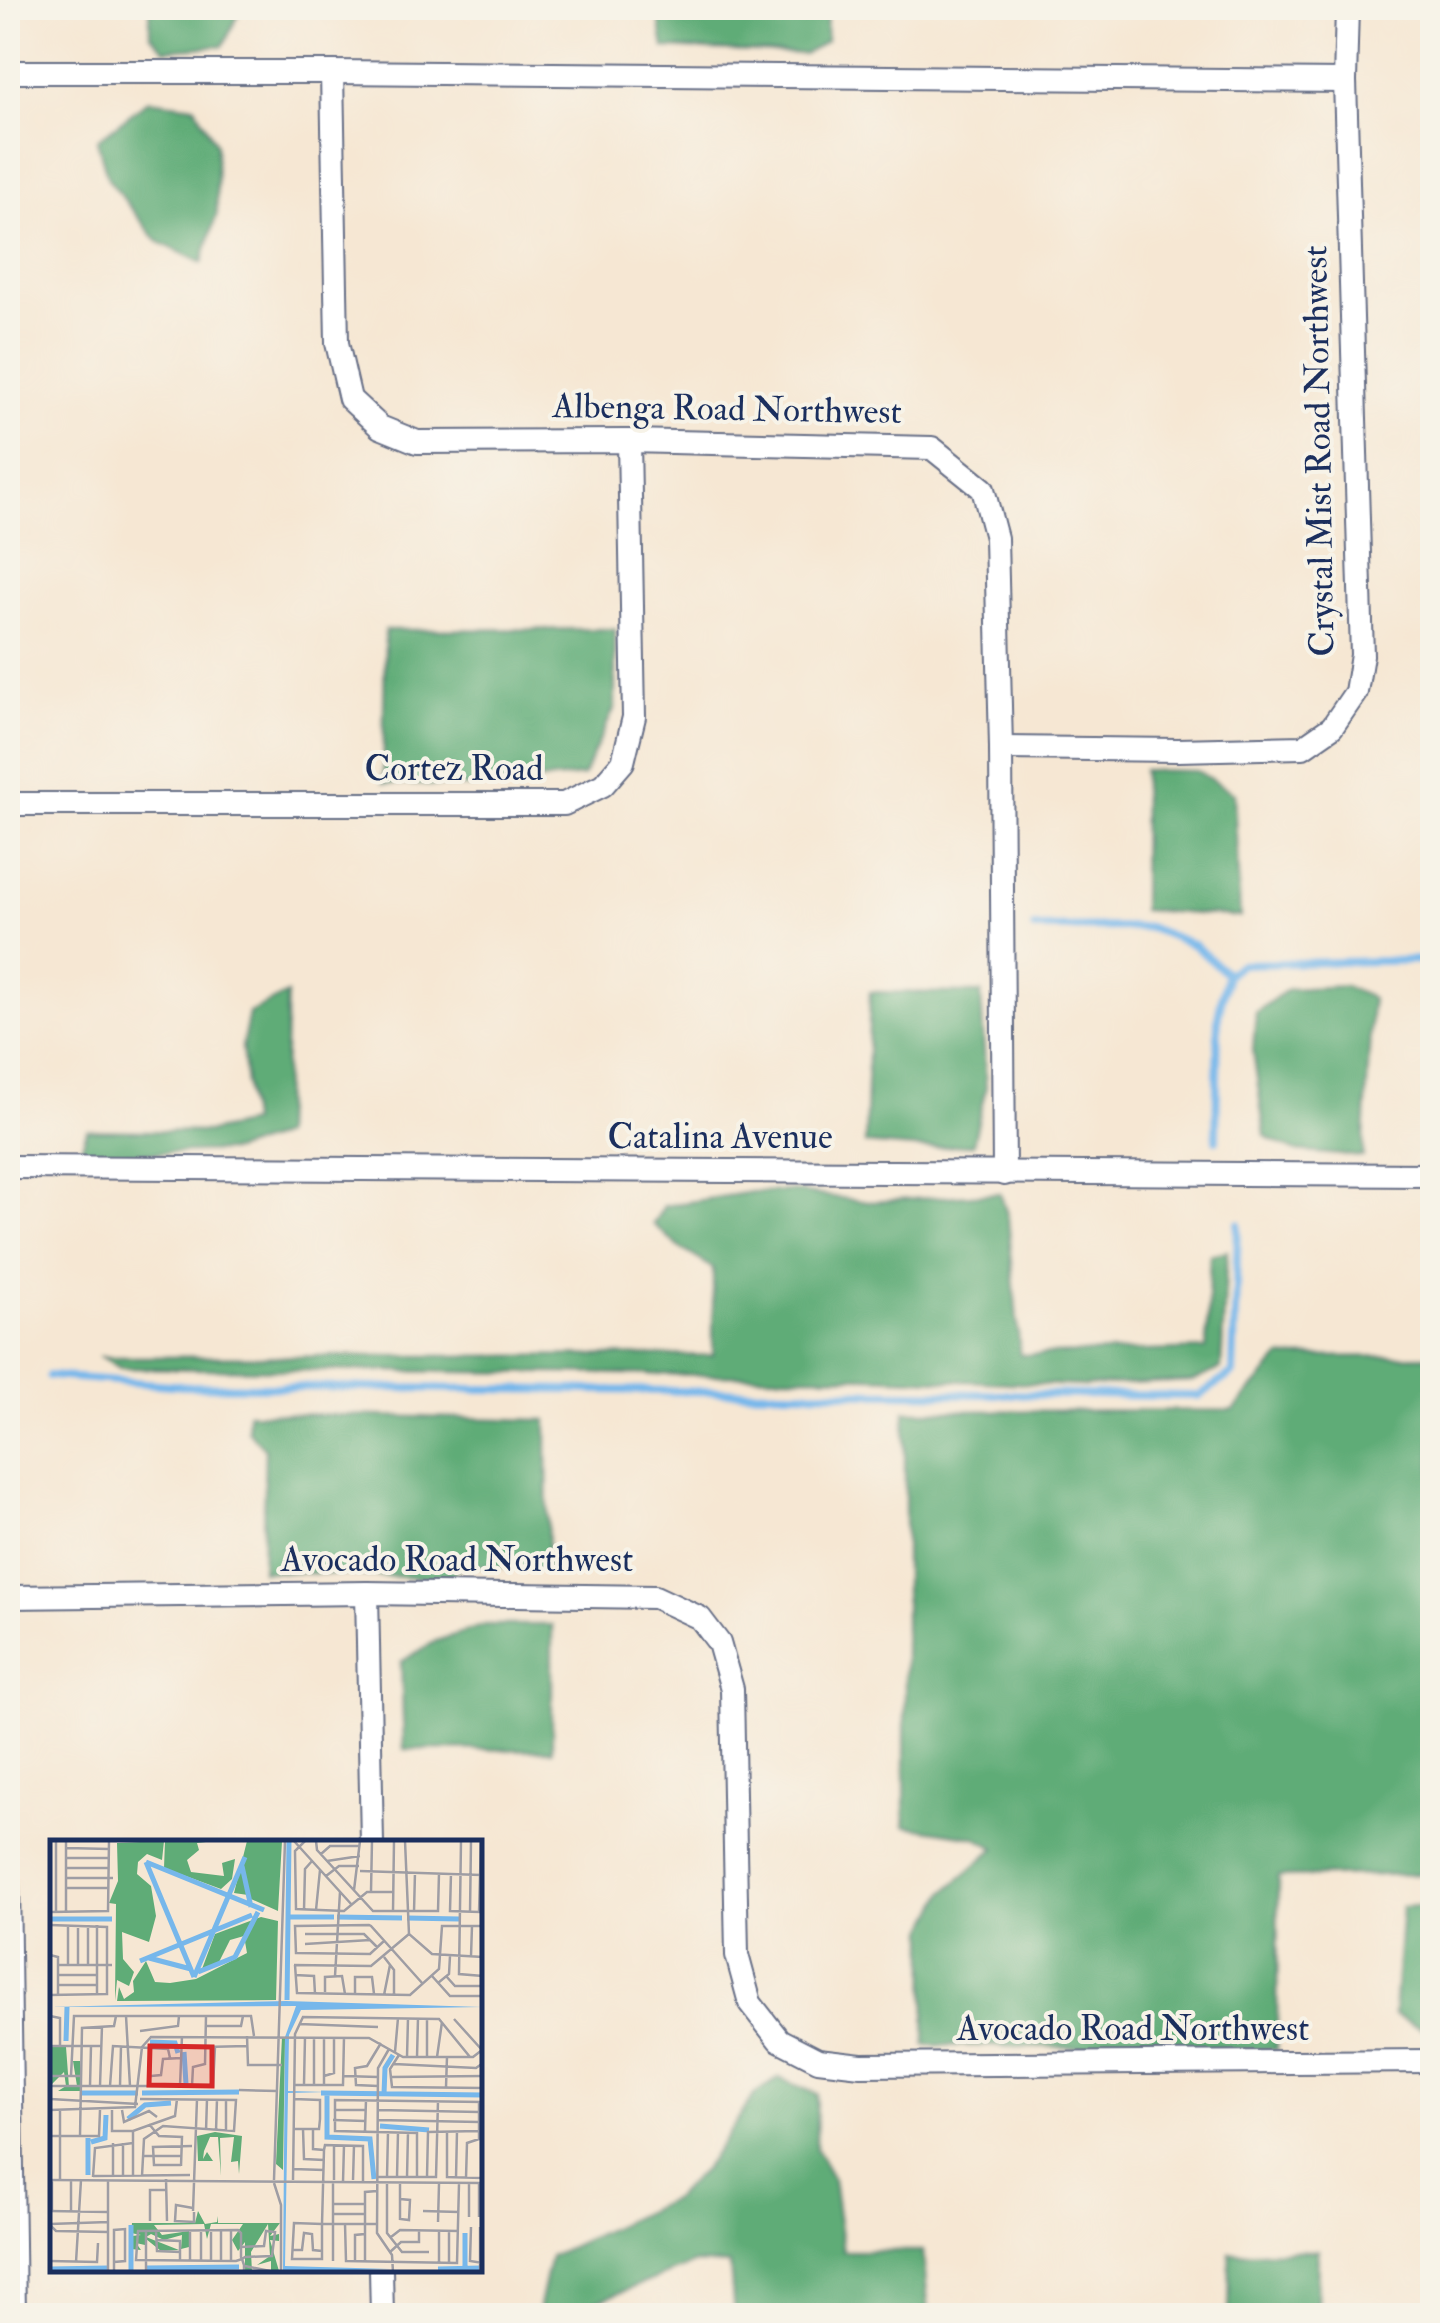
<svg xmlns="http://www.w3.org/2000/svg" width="1440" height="2323" viewBox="0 0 1440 2323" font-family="'IM FELL Double Pica',serif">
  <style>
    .forest { fill: #5fac77; stroke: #3d6e6a; stroke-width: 2.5 }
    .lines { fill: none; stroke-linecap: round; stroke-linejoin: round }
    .stream { stroke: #76b7eb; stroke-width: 8 }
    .minor-casing { stroke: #686f87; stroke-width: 26 }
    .minor { stroke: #fff; stroke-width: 22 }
    .labels { text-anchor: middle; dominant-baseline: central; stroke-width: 8; stroke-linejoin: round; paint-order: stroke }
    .street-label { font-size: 35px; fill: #1b2f5e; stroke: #f7f3e8 }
    .inset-river { fill: none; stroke: #76b7eb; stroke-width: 5 }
    .inset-road { fill: none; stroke: #9e9da4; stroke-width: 2.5 }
    .view { fill: #d62828; fill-opacity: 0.15; stroke: #d62828; stroke-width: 5 }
    .inset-edge { fill: none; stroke: #1b2f5e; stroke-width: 5 }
  </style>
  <rect width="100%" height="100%" fill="#f7f3e8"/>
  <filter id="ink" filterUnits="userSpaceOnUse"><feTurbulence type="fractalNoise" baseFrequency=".01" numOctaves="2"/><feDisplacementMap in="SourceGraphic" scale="20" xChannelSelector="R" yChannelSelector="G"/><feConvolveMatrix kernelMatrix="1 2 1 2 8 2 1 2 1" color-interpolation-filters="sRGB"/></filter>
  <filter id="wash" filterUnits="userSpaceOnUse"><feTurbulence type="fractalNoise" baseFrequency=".0048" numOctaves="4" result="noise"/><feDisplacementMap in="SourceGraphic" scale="40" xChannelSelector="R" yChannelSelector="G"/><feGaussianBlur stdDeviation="2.25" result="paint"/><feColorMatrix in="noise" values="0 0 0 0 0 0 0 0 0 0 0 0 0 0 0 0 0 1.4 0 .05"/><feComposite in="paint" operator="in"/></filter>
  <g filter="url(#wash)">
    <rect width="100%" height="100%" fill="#f6e7d3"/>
    <!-- forest -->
    <g class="forest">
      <path d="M150 8H238L239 14 223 46 165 50 150 34Z"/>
      <path d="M657 8H827L826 41 804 54 664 48Z"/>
      <path d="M149 100 195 106 216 144 217 213 202 263 157 241 108 179 97 140Z"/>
      <path d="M615 629V707L583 776 469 787 383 783 385 630Z"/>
      <path d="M1143 770 1197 771 1234 793 1240 917 1142 910Z"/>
      <path d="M1345 986 1372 998 1363 1157 1294 1151 1265 1136 1253 1050 1256 1012 1288 989Z"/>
      <path d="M870 992 981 993 986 1087 973 1144 926 1149 865 1144Z"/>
      <path d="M287 994 282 1136 233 1151 79 1155 87 1130 209 1132 250 1123 242 1047 249 1013Z"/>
      <path d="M791 1191 869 1202 1000 1193 1008 1217 1020 1355 1206 1349 1210 1255 1227 1251 1221 1369 1192 1381 1084 1386 867 1377 120 1368 102 1357 713 1355V1268L680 1248 653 1224 664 1206 751 1192Z"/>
      <path d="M1432 1356V1874L1278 1877 1277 2050 925 2045 926 1929 945 1892 995 1848 975 1837 905 1826V1411L1234 1410 1281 1357Z"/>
      <path d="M248 1413 547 1420 548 1569 464 1565 447 1579 262 1571 265 1449 247 1430Z"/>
      <path d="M485 1625H552V1750L404 1749 401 1662 436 1641Z"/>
      <path d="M1432 1905V2033L1394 2015 1402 1907Z"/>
      <path d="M779 2078 817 2094 816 2149 833 2179 843 2251H923L929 2315H734L730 2265 695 2263 578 2309 577 2315H540L539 2306 550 2256 673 2199 705 2168 755 2094Z"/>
      <path d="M1318 2250 1317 2315H1229L1230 2253Z"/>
    </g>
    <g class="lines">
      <!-- stream -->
      <g class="stream">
        <path d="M1034 928 1148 927 1194 945 1227 974"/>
        <path d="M1216 1140 1218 1017 1227 974 1241 964 1432 960"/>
        <path d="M49 1376 185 1386 1199 1396 1233 1373 1238 1224"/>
      </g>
    </g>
  </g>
  <g filter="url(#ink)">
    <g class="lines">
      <!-- minor casing -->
      <g class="minor-casing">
        <g id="minor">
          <path d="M8 72H332L1345 81"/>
          <path d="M332 72 337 343 350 399 380 427 417 442 629 441 932 448 983 489 996 538 1001 748 1004 1174"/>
          <path d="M1001 748 1178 750 1303 747 1332 727 1356 692 1362 655 1345 81 1347 8"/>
          <path d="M8 804H564L603 785 623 762 634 717 629 441"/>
          <path d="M8 1167 1432 1175"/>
          <path d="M367 1593 372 1843"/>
          <path d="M8 1597 367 1593 655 1597 700 1618 719 1643 732 1689 737 1955 750 2003 779 2040 818 2060 861 2065 1432 2061"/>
          <path d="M8 1878 14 2316"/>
          <path d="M381 2270 382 2316"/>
        </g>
      </g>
      <!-- minor -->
      <use href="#minor" class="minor"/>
    </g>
  </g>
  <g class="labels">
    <!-- street labels -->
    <g class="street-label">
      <text transform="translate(727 409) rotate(1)">Albenga Road Northwest</text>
      <text transform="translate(1319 451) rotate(-91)">Crystal Mist Road Northwest</text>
      <text x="454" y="769">Cortez Road</text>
      <text x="720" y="1137">Catalina Avenue</text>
      <text x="457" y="1560">Avocado Road Northwest</text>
      <text x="1133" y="2029">Avocado Road Northwest</text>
    </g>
  </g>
  <!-- overview -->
  <g transform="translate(50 1840)">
    <rect width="432" height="432" fill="#f6e7d3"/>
    <path d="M114 1 112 20 97 14 88 22 87 34 101 46 106 76 99 102 72 92 73 119 84 132 79 146 67 140 65 161 66 64 59 63 68 41 67 3ZM115 1H165L147 3 149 10 137 20 141 32 174 36 172 23 185 19 182 39 171 49 114 28ZM197 1H232L228 71 201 59 197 43 198 55 184 53ZM211 77 228 81 226 160 67 161 69 147 74 159 84 152 83 141 96 121 105 142 120 143 146 139 197 113 194 96 180 100 169 122 152 129 165 94ZM232 197 235 198 233 330 226 324ZM0 207H16L19 247 27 246 23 221H30V251H8L16 246 14 232 1 245ZM165 292 192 296 189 334 188 321 181 322 184 297 170 298 171 336 168 297H160L154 311 153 319 157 312 163 321H148L147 296ZM148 371 155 384 167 382 168 376V383H230L220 396 229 394V401L220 400 229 431H221V421L207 425 220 416 218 384 201 412 202 432 195 430V402L188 411 182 400 193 384H161L157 399 154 384 104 385 112 395 139 391V407L131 409 132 395 114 400 101 394 96 397 129 410 111 411 96 399 95 405 86 403 91 410 81 409 82 396 91 395 81 393 82 383H145Z" fill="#5fac77"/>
    <path d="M236 161 432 167 251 170 239 195 238 251 277 252 238 253 235 426 341 429 233 432 235 197 246 166 0 167Z" fill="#76b7eb"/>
    <path class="inset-river" d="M96 22 214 70M96 22 144 137M192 26 201 67M238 77H284M287 77 352 78M357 78 409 79M0 79H62M99 118 141 129M90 121 202 75M148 132 185 117 208 72M144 137 195 17M237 160 239 1M16 201 17 167M100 202 125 203 128 213M134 212 136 244M32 253H88M92 253 189 252M271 253 433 255M277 253V297L320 299 324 339M334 254 335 228 343 215M78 279 95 265 121 263M330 286 379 290M41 302 55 298 56 275M38 335V298M415 393V428M97 428 189 427M0 429 57 428M388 429 430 428M81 432V385"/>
    <path class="inset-road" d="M6 1V72M16 1V72M244 1 302 65M255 1 245 11 246 69 294 71 317 52H343M266 1 267 10 323 71H388L389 33M355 1 359 94 382 114 433 117M411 1 409 134 433 136M17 8 59 9M271 14 280 6H309M16 18H58M277 21 310 16M17 28H59M310 31 431 35M401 33 400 71 429 72 431 1M276 36 289 26H309M16 38H63M16 48H58M304 50 310 1M321 51 322 1M254 70 255 29 262 21M266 70 270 30M343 71 344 1M0 72 58 71 59 1M364 72 365 32M420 73 421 1M0 85 57 87V154L0 155M18 85V125M28 85V125M38 85V125M255 94H314L327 107M334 101 320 114 246 113 245 86 319 85 321 86 373 144M255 104 320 100M0 115 8 117V155M421 116 422 86M334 117 344 130V155M8 125H62M244 125 321 126 359 94M245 125 247 153 360 155 389 129 392 86H433M8 135H47M245 135 264 136 265 154M285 136 290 52M382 136 400 156H433M396 136 405 146H433M388 143 399 134 400 116M8 145H47M275 152V137L292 136 295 154M305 153V137H322L324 154M47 155V85M334 155 340 125M0 176 10 178V206M76 176 80 246M249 184 328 187M156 186H191L193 176M90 191 128 186 129 176M197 196 198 225H232M0 206H51M155 207 197 206M339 209 328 228 327 393 342 415 343 432M345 212 348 178M349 215 340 229 342 247 433 248M357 217 358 178M367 217 368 178M377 217V178M387 217 392 182M344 224 426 228 433 223M0 236H31M21 236 24 176H201L204 196M101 236 111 235 113 219 131 218M274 236 284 233V197M294 236 328 237M341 237 433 236M254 244 255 197M264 244V197M274 244V197M244 245H293L294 197M0 246H163L165 207M40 246 41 206M50 246 52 186M60 246 63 206 118 209 120 218M70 246 71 206M130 246 132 196M142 246 143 227 155 224 156 176M328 246 306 245 305 228 317 226 331 203M396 247 397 217M189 250 227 251M0 259 88 264M90 259 186 260 184 291 113 286 94 299 92 336M0 270 85 267 92 207 101 197 319 198 353 217H423L432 210 404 179M62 270V291H83L125 276 127 259M72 270 74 282 99 271 107 277M284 270H316M328 270 429 272M283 280 315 281M327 280 429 282M99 284 109 296 132 297 131 326M243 289H269L270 279V260L244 259M253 289 254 319 274 320M263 289V309L274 310M83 291V336M156 291 157 259M166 291 167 259M176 291V259M315 291 316 260M397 291V337L433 338M0 296H49L50 270M30 296 32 188 64 186 66 176M93 316H132M131 325H104L103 307 142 306M243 329 274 330M63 335V303M73 335V303M43 336 140 335M43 337 45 308 83 303M327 337H386L388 261M337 337 338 292M347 337 348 292M357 337 358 292M367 337V293L285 291V260L433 262M377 337 378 292 429 291M406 338 407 291M416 338 417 303 429 299V262M116 339 117 381M0 340 433 343M10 340V270M21 340V371M224 340 235 1M243 340 245 194 253 177 389 179 420 217M284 340V305M303 340 304 305M293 342 294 305M313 342V306L275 305 274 310 272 384V419H242L244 383 272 384H327M224 343 231 365V432M337 343V393L352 412H379M419 344V377M429 344V377M350 359 360 360 359 380 350 379V344M283 364H315M143 368 126 365 125 381 144 382V372M0 371 57 372M2 371V340M143 371 147 259M373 371 409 372M283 374H315M100 381V350H117M388 382 389 344M0 384 58 382M295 384 296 421 407 423 409 344M0 385 6 391 58 392M421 387 420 421 433 423M430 387V432M96 391V432M106 391 107 411 130 412M399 391V423M341 397 350 390 409 391M106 400 130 401V422M191 407 214 406 216 391 225 392 222 416 195 417 192 419 186 421 86 420 88 391 188 390 191 393V417L192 419 194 425V432M242 410H252L254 393 262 394 263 410 272 411M340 412 351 402H369V390M0 421 47 422 48 403M283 421V342M305 421V395L315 394M315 421V352L327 351M26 422 31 340M140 422V390M151 422V390M161 422V390M171 422V390M181 422V390M389 423V391M195 426 225 432M58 432V340M64 432V390L75 389V421L64 422"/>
    <path class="view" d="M100 206 162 207V246L99 245Z"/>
    <rect width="432" height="432" class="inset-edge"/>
  </g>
  <!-- margin -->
  <rect width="1440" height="2323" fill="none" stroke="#f7f3e8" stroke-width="40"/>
</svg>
